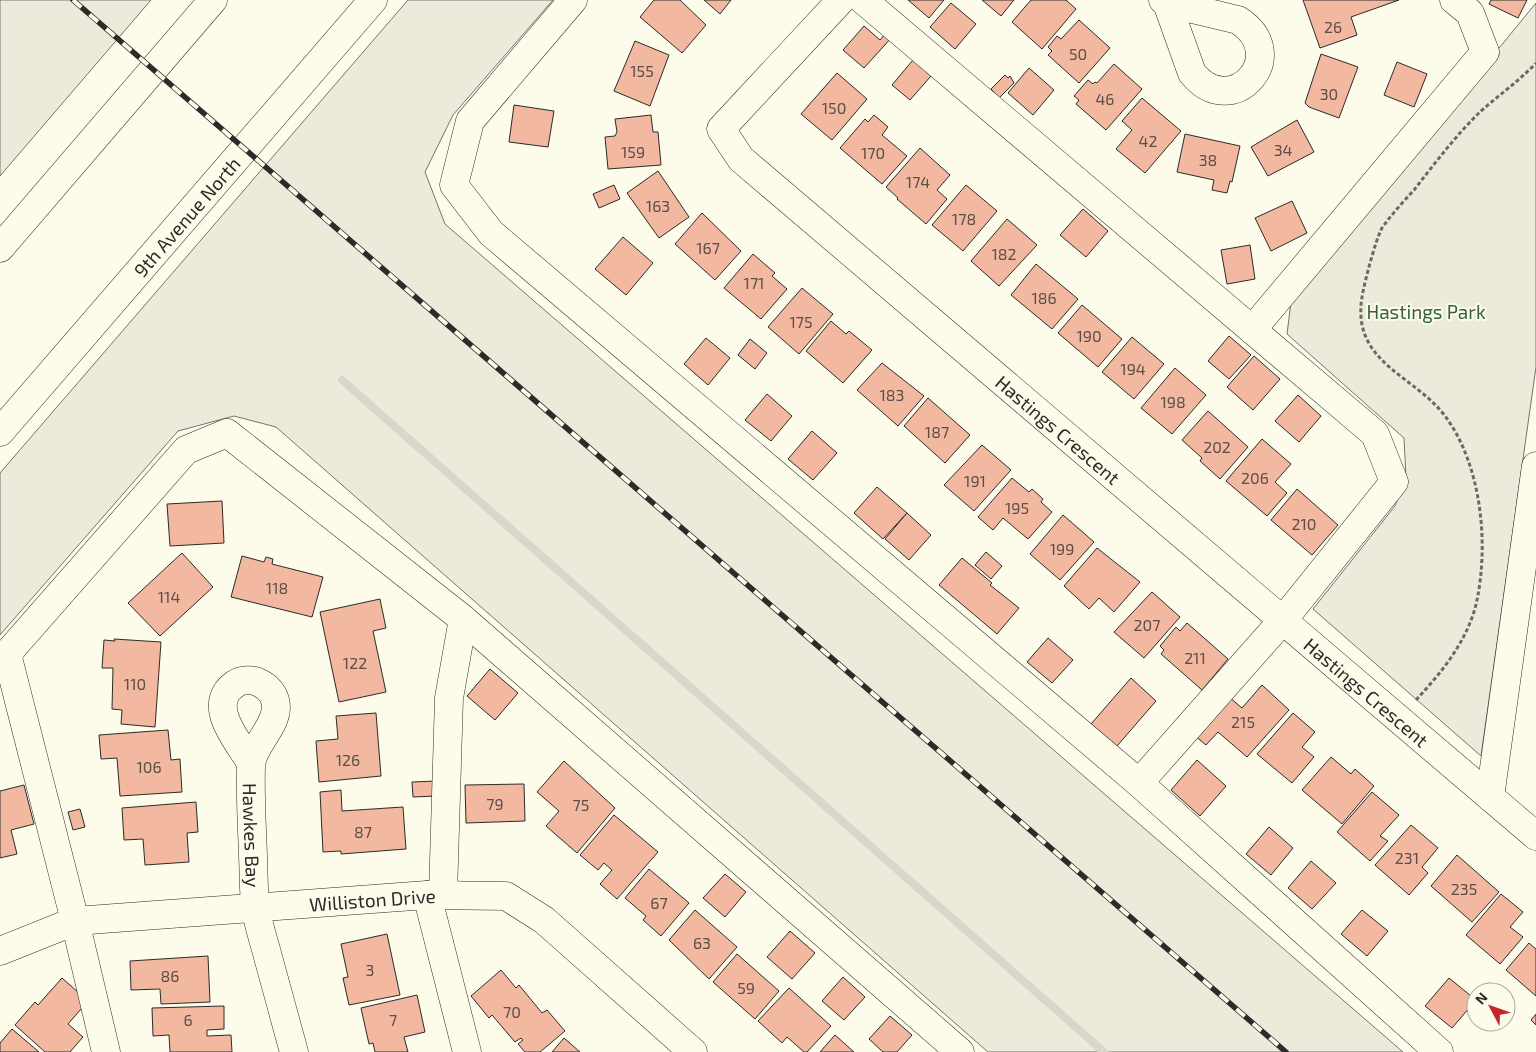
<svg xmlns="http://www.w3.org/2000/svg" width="1536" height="1052" viewBox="0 0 1536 1052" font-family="'Exo 2',sans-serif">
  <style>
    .green { fill: #ecebdb; stroke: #74746e }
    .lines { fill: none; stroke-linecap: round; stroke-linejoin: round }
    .stream { stroke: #d8d7c9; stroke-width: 8 }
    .building { fill: #f2b8a0; stroke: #2b2b2b }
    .minor-casing { stroke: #2b2b2b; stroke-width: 29 }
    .major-casing { stroke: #2b2b2b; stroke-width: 29 }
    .path { stroke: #6a6964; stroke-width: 3; stroke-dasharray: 4 2.5; stroke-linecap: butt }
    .minor { stroke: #fdfbea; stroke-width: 28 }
    .major { stroke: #fdfbea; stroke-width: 28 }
    .rail-casing { stroke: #2b2b2b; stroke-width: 5.5 }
    .rail { stroke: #fdfbea; stroke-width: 4; stroke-dasharray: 11; stroke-linecap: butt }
    .labels { text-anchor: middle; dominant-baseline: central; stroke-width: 4; stroke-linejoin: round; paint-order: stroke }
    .number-label { font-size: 16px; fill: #5d4e48 }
    .street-label { font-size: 19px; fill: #2b2b2b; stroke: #fdfbea }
    .park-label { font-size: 19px; fill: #34623c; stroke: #fdfbea }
  </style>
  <rect width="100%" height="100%" fill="#fdfbea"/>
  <!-- green -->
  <g class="green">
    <path d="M0 0H151L0 176Z"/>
    <path d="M408 0H553L453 115 425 172 445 224 1403 1052H988L276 427 234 416 178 431 0 635V473Z"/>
    <path d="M1536 3V367L1481 756 1313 609 1395 506 1406 477 1404 438 1287 334 1291 302Z"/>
  </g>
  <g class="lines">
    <!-- stream -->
    <path class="stream" d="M342 380 1104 1052"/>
  </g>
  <!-- building -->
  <g class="building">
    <path d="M654 0H680L706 25 682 53 640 17Z"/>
    <path d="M704 0H731L720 14Z"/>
    <path d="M908 0H944L929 18Z"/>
    <path d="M982 0H1014L1001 16Z"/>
    <path d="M1031 0H1066L1076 9 1042 49 1012 22Z"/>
    <path d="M1303 0H1399L1351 17 1357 35 1320 48Z"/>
    <path d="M1491 0H1527L1518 18 1489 4Z"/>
    <path d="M951 3 976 24 955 49 930 27Z"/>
    <path d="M1079 20 1110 48 1079 83 1048 55 1052 51 1048 47 1057 36 1061 39Z"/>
    <path d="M864 26 880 40 887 32 892 37 864 68 843 50Z"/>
    <path d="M635 41 669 55 650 106 614 91Z"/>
    <path d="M1321 54 1358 67 1339 118 1309 107 1305 103Z"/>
    <path d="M913 60 931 76 910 100 892 85Z"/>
    <path d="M1397 62 1427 74 1414 107 1384 95Z"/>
    <path d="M1114 64 1142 89 1106 130 1076 104 1079 100 1074 96 1088 80 1093 84 1095 82 1097 83Z"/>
    <path d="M1029 68 1054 90 1033 115 1008 93Z"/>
    <path d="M837 73 867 99 832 140 801 114Z"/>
    <path d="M1005 75 1008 78 1010 76 1014 83 999 98 991 89Z"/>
    <path d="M1142 98 1181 131 1145 173 1116 149 1132 130 1122 121Z"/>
    <path d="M514 105 554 111 548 147 509 142Z"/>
    <path d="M651 115 653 132H658L661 165 608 169 605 137 615 136 617 132 615 119Z"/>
    <path d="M874 115 888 127 882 135 907 156 882 184 840 148 865 119 868 122Z"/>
    <path d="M1297 120 1314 152 1268 176 1251 147Z"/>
    <path d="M1185 134 1240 146 1232 182 1230 181 1227 193 1212 190 1214 180 1177 172Z"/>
    <path d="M920 148 950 175 937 190 947 199 926 224 897 199 898 198 886 187Z"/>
    <path d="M658 171 689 217 659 238 627 193Z"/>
    <path d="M614 185 620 199 599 208 593 194Z"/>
    <path d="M966 185 997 211 963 251 932 225Z"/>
    <path d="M1292 201 1307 233 1271 251 1255 218Z"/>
    <path d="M1083 209 1108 231 1086 257 1060 235Z"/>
    <path d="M702 213 741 251 715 280 675 244Z"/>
    <path d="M1007 219 1037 245 999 286 971 261Z"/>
    <path d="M623 237 653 263 626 295 595 269Z"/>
    <path d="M1250 245 1255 279 1227 284 1221 250Z"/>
    <path d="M753 254 775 273 772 276 787 289 761 319 724 288Z"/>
    <path d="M1036 264 1078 299 1052 329 1011 295Z"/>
    <path d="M802 288 833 314 799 354 768 327Z"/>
    <path d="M1082 305 1122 339 1098 367 1058 333Z"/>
    <path d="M831 321 846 334 849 331 872 350 843 383 806 351Z"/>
    <path d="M1229 336 1251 355 1229 379 1208 361Z"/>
    <path d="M1132 337 1164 364 1134 399 1102 372Z"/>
    <path d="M706 338 730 358 708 385 684 364Z"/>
    <path d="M750 339 767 353 755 369 738 355Z"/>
    <path d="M1254 356 1280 379 1253 410 1227 387Z"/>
    <path d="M882 363 924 396 898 426 857 390Z"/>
    <path d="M1175 368 1206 395 1172 434 1141 408Z"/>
    <path d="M767 394 792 416 771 441 745 420Z"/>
    <path d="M1298 395 1321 416 1299 442 1275 421Z"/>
    <path d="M928 398 970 435 945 463 904 426Z"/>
    <path d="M1208 411 1248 447 1220 479 1200 461 1202 458 1182 440Z"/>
    <path d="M812 431 837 453 813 480 788 459Z"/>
    <path d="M1262 439 1291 464 1275 482 1287 493 1267 516 1226 481Z"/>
    <path d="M982 445 1011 470 974 511 944 485Z"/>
    <path d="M1012 478 1029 492 1032 489 1043 499 1041 502 1052 512 1028 539 1003 518 993 530 978 517Z"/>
    <path d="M877 487 907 513 883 539 854 513Z"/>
    <path d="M1297 489 1338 525 1312 555 1271 520Z"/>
    <path d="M222 501 224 543 170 546 167 504Z"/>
    <path d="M907 513 931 535 909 560 885 539Z"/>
    <path d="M1063 515 1094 542 1060 580 1030 554Z"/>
    <path d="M1097 548 1140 582 1114 612 1099 598 1089 609 1064 586Z"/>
    <path d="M986 552 1002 566 991 579 975 565Z"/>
    <path d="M182 553 213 587 160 636 128 603Z"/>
    <path d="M242 556 264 562 266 557 273 559 272 564 323 577 312 617 231 597Z"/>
    <path d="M962 558 992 583 990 585 1019 608 997 634 939 585Z"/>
    <path d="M1152 592 1180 617 1144 658 1114 632Z"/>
    <path d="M380 599 386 628 373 631 386 692 339 702 320 612Z"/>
    <path d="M1187 623 1228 659 1202 690 1161 654 1164 650 1160 646 1176 627 1180 631Z"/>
    <path d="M1048 638 1073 660 1052 683 1027 662Z"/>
    <path d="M114 639 161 642 155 727 121 724 122 710 112 709 113 668H102L104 640 115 641Z"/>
    <path d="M490 669 518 693 495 720 467 696Z"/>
    <path d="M1131 678 1156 701 1117 746 1091 724Z"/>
    <path d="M1262 685 1289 710 1247 757 1218 732 1206 745 1194 735 1229 697 1242 708Z"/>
    <path d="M376 713 381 776 319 782 316 741 338 739 336 716Z"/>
    <path d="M1293 713 1315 732 1302 747 1314 757 1292 783 1257 754Z"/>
    <path d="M168 730 171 760 180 759 182 792 120 796 117 758 101 759 99 735Z"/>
    <path d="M1331 757 1351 774 1355 769 1374 786 1342 824 1302 790Z"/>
    <path d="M1197 760 1226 786 1200 816 1171 790Z"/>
    <path d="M564 761 615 808 577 853 546 826 559 811 537 792Z"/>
    <path d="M436 781 437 796 413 797 412 782Z"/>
    <path d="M524 784 525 821 466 823 465 785Z"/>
    <path d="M24 785 34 824 11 830 17 854 0 858V791Z"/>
    <path d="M341 790 342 811 403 807 406 849 341 854V851L323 852 320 792Z"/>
    <path d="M1372 792 1399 815 1380 836 1388 841 1370 861 1337 832Z"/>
    <path d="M196 802 198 832 187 833 189 862 145 865 143 839 124 840 122 808Z"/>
    <path d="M80 809 85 827 73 830 68 812Z"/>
    <path d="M614 815 658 852 617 899 600 884 612 870 604 863 598 870 580 855Z"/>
    <path d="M1411 825 1438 848 1422 867 1428 873 1409 895 1375 865Z"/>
    <path d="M1269 827 1293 848 1271 875 1246 854Z"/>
    <path d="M1457 855 1499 892 1472 922 1431 886Z"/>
    <path d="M1311 861 1336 883 1312 909 1288 888Z"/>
    <path d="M649 869 689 903 661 936 643 920 646 916 625 898Z"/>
    <path d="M725 874 746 892 725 917 703 898Z"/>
    <path d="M1501 894 1523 912 1510 927 1523 937 1500 964 1466 935Z"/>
    <path d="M695 910 737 947 709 979 669 940Z"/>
    <path d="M1362 910 1388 931 1367 956 1341 934Z"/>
    <path d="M790 931 815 953 792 979 767 957Z"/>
    <path d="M387 934 400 995 349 1005 343 978 348 977 341 944Z"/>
    <path d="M1529 943 1536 949V996L1506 970Z"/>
    <path d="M737 954 779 991 755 1019 713 982Z"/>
    <path d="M208 956 210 1002 161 1004 160 989 131 990 130 961Z"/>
    <path d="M501 970 516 988 519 985 542 1013 547 1010 565 1031 540 1052H525L518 1044 523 1040 521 1038 515 1042 492 1015 489 1018 471 996Z"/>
    <path d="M843 977 865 997 844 1020 822 1001Z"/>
    <path d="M62 978 88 1001 68 1024 83 1037 70 1052H45L15 1025 35 1002 38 1005Z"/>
    <path d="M1449 978 1476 1000 1452 1028 1425 1006Z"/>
    <path d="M789 988 831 1026 807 1052H804L787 1037 782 1043 758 1021Z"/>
    <path d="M417 995 425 1032 404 1037 408 1052H375L373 1043 369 1044 361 1008Z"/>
    <path d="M224 1006V1029L207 1030V1036L231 1035 232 1052H170L169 1035 153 1036 152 1008Z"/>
    <path d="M1536 1014V1025L1531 1020Z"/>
    <path d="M890 1016 912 1035 897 1052H883L869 1039Z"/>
    <path d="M12 1029 39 1052H0V1043Z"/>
    <path d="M835 1035 854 1052H820Z"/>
    <path d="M564 1038 580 1052H552Z"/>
  </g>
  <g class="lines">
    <!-- minor casing -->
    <g class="minor-casing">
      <g id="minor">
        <path d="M573 0 470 121 454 185 491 233 1139 783 1439 1052"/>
        <path id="s1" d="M841 0 721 129 741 159 1536 836"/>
        <path d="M863 0 1375 434 1394 482 1283 620 1139 783"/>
        <path d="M1163 0 1167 3 1238 20C1293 55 1232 123 1192 73L1167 3"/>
        <path d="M1252 330 1485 52 1470 13 1454 0"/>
        <path d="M7 654 75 921 106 1052"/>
        <path d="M0 662 186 450 227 433 463 619 960 1052"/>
        <path id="s2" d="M251 763C238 741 205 705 235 684 251 673 276 687 276 707 276 728 252 745 251 766 250 796 252 826 253 856 254 874 253 892 256 909 258 925 264 941 268 957 277 989 285 1020 294 1052"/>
        <path d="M1490 797 1536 466"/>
        <path d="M443 894 449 698 463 619"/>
        <path d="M427 895 467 1052"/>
        <path id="s3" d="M0 951 75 921 427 895 506 896 544 920 693 1052"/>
      </g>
    </g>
    <!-- major casing -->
    <g class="major-casing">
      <g id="major">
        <path d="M0 248 213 0"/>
        <path id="s4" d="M0 432 373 0"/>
      </g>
    </g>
    <!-- path -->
    <path class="path" d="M1416 700C1442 672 1469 639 1477 600 1489 542 1481 464 1445 416 1416 377 1357 364 1361 306 1361 293 1376 238 1382 228 1391 215 1403 202 1414 190 1435 163 1457 134 1481 111 1499 95 1519 81 1536 63"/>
    <!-- minor -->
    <use href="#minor" class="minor"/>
    <!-- major -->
    <use href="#major" class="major"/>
    <!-- rail casing -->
    <g class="rail-casing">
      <path id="rail" d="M73 0 1286 1052"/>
    </g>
    <!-- rail -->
    <use href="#rail" class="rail"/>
  </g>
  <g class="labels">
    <!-- number labels -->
    <g class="number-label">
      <text x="1333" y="26">26</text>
      <text x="1078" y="53">50</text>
      <text x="642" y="70">155</text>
      <text x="1329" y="93">30</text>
      <text x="1105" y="98">46</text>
      <text x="834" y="107">150</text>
      <text x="1148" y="140">42</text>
      <text x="1283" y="149">34</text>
      <text x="633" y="151">159</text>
      <text x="873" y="152">170</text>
      <text x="1208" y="159">38</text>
      <text x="918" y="181">174</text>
      <text x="658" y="205">163</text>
      <text x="964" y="218">178</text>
      <text x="708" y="247">167</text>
      <text x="1004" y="253">182</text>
      <text x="754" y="282">171</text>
      <text x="1044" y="297">186</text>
      <text x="801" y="321">175</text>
      <text x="1089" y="335">190</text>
      <text x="1133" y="368">194</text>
      <text x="892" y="394">183</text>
      <text x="1173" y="401">198</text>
      <text x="937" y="431">187</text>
      <text x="1217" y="446">202</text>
      <text x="1255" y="477">206</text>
      <text x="975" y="480">191</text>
      <text x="1017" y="507">195</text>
      <text x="1304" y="523">210</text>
      <text x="1062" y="548">199</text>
      <text x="277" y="587">118</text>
      <text x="169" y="596">114</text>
      <text x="1147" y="624">207</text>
      <text x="1195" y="657">211</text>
      <text x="355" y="662">122</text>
      <text x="135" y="683">110</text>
      <text x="1243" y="721">215</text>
      <text x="348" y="759">126</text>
      <text x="149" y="766">106</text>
      <text x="495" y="803">79</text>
      <text x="581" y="804">75</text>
      <text x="363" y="831">87</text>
      <text x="1407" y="857">231</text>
      <text x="1464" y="888">235</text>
      <text x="659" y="902">67</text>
      <text x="702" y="942">63</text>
      <text x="370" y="969">3</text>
      <text x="170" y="975">86</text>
      <text x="746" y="987">59</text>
      <text x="512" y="1011">70</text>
      <text x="188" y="1019">6</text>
      <text x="393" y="1019">7</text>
    </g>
    <!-- street labels -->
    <g class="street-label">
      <text stroke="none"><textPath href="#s4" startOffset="285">9th Avenue North</textPath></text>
      <text stroke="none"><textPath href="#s1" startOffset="629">Hastings Crescent</textPath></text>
      <text stroke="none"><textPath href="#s1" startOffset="1034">Hastings Crescent</textPath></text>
      <text stroke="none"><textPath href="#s2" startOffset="281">Hawkes Bay</textPath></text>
      <text stroke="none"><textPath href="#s3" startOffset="379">Williston Drive</textPath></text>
    </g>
    <!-- park labels -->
    <g class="park-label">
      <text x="1426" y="311">Hastings Park</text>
    </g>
  </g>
  <!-- north arrow -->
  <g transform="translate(1491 1007) rotate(311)"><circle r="24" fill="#fdfbea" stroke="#a9a89e"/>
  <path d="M0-4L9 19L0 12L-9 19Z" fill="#c62828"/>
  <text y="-8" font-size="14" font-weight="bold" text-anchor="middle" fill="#2b2b2b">N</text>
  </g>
</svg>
